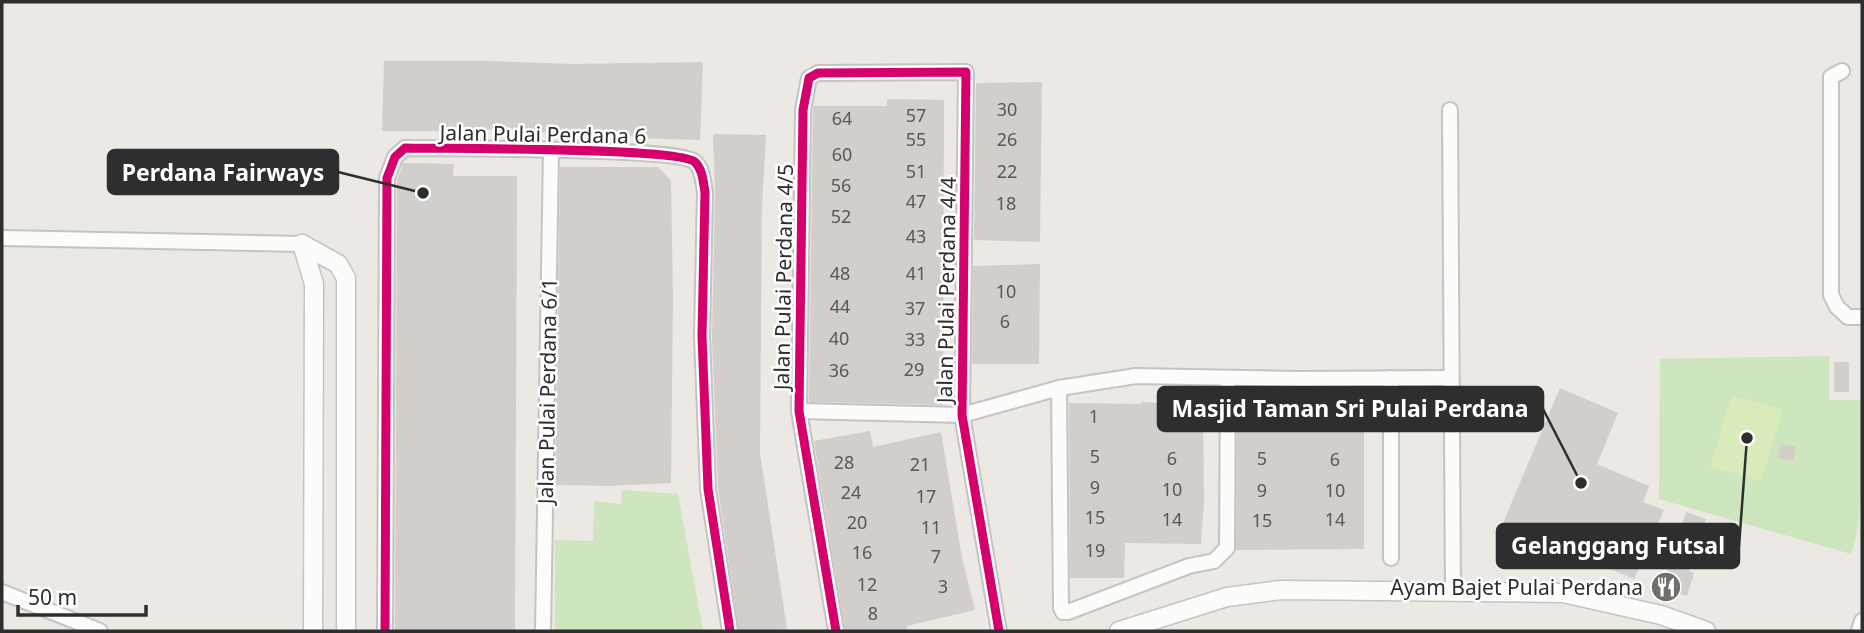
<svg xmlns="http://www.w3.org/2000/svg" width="1864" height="633" viewBox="0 0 1864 633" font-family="'Noto Sans',sans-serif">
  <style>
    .green { fill: #cee6be }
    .pitch { fill: #d9eabb }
    .building { fill: #d1cecb }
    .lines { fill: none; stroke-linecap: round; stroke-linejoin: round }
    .minor-casing { stroke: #c5c4c5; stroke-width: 18 }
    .tertiary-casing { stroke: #c5c4c5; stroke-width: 21 }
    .minor { stroke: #fcfcfb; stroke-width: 14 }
    .tertiary { stroke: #fcfcfb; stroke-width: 18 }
    .cycleway-casing { stroke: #fff; stroke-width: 13 }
    .cycleway { stroke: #d6006c; stroke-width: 9 }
    .labels { text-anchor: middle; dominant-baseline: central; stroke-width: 5; stroke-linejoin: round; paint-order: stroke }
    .number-label { font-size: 18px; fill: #585857 }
    .street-label { font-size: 21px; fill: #2e2e2e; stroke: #fff }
    .poi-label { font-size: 21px; fill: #2e2e2e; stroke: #fff; text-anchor: end }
    .leader { fill: none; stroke: #2e2e2e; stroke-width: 2.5 }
    .callout-dot { fill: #2e2e2e; stroke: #fff; stroke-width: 2.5 }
    .callout { fill: #2e2e2e; stroke: #2e2e2e; stroke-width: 2.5 }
    .callout-label { font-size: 23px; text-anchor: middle; font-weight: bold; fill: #fff }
  </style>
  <rect width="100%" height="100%" fill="#ece8e4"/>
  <!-- green -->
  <g class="green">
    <path d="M1829 356V400H1862C1862 438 1864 522 1851 554L1659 499 1660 359Z"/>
    <path d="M622 490 678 494 703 631H555V540L593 541 594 501 621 504Z"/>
  </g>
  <!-- pitch -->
  <path class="pitch" d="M1732 395 1783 410 1761 481 1710 466Z"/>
  <!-- building -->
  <g class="building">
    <path d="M384 61H485L572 64 703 62 700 140 637 138V136L569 134 447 127V131H382Z"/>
    <path d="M1042 82 1040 242 974 240 976 83Z"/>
    <path d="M887 99 944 100 943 405 809 402 813 106H887Z"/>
    <path d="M713 134 766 135 762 205 760 453 787 629 775 631H739L718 488 712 336 715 192Z"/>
    <path d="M403 163 454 164 453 176H517L515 631H395L397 180Z"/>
    <path d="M560 167H658L671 180 673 298 671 483 610 486 555 485Z"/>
    <path d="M1040 264 1039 364H972L973 266Z"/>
    <rect x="1834" y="362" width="15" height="30"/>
    <path d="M1560 388 1618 413 1597 464 1649 486 1643 502 1664 510 1634 579 1503 523Z"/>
    <path d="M1141 402 1203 405 1204 503 1201 544 1125 543 1124 578H1070L1069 403 1141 404Z"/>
    <path d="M1304 413H1364V549L1236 550 1237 415H1305Z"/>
    <path d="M870 431 873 447 941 432 962 558 975 610 907 626V631H845L814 441Z"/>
    <path d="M1781 444 1796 447 1793 461 1778 458Z"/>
    <path d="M1686 512 1706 519 1689 571 1694 573 1687 596 1662 588Z"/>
  </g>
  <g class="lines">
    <!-- minor casing -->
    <g class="minor-casing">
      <g id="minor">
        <path d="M1842 71 1831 77V295L1837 307 1848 317H1862"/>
        <path d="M1450 110 1453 591"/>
        <path d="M2 238 302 244"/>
        <path d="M1059 388 1061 608 1063 612H1068L1189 566 1214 561 1227 548 1228 379"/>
        <path d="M799 411 962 415 1059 388 1136 376 1300 379 1451 378"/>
        <path d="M1391 558V378"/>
        <path d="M2 592 100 631"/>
        <path d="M385 631 387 178 395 157 405 148C444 149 678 147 695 162 703 170 703 182 705 192L702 336 708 489 730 631"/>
        <path d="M543 631 551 151"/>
        <path d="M836 631 799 411 803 110 809 78 818 73 966 72 962 415 999 631"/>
        <path d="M1859 631 1862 621"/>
      </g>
    </g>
    <!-- tertiary casing -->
    <g class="tertiary-casing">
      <g id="tertiary">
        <path d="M302 244 338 264 346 278V631"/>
        <path d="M302 244 314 284 313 631"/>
        <path d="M1119 631 1227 597 1281 590 1563 593 1661 615 1706 631"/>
      </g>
    </g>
    <!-- minor -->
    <use href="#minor" class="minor"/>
    <!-- tertiary -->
    <use href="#tertiary" class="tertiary"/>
    <!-- cycleway casing -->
    <g class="cycleway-casing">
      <g id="cycleway">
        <path d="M385 631 387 178 395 157 405 148C444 149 678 147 695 162 703 170 703 182 705 192L702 336 708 489 730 631"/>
        <path d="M836 631 799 411 803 110 809 78 818 73 966 72 962 415 999 631"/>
      </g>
    </g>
    <!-- cycleway -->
    <use href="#cycleway" class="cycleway"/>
  </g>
  <!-- icons -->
  <defs>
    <g id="restaurant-disc" transform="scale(1.575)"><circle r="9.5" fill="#706f6e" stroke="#fff"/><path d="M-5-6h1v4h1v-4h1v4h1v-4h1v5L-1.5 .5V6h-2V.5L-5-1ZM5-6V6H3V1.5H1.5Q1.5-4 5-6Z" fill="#fff"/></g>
  </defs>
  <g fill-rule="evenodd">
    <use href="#restaurant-disc" x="1666" y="587"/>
  </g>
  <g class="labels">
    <!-- number labels -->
    <g class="number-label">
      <text x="1007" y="109">30</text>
      <text x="916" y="115">57</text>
      <text x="842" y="118">64</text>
      <text x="916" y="139">55</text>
      <text x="1007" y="139">26</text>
      <text x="842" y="154">60</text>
      <text x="916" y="171">51</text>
      <text x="1007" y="171">22</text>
      <text x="841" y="185">56</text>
      <text x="916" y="201">47</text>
      <text x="1006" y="203">18</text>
      <text x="841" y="216">52</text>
      <text x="916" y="236">43</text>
      <text x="840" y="273">48</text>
      <text x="916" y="273">41</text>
      <text x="1006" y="291">10</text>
      <text x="840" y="306">44</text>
      <text x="915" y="308">37</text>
      <text x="1005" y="321">6</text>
      <text x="839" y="338">40</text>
      <text x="915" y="339">33</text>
      <text x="914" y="369">29</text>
      <text x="839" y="370">36</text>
      <text x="1094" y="416">1</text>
      <text x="1095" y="456">5</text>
      <text x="1172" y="458">6</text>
      <text x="1262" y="458">5</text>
      <text x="1335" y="459">6</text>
      <text x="844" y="462">28</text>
      <text x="920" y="464">21</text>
      <text x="1095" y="487">9</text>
      <text x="1172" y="489">10</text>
      <text x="1262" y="490">9</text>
      <text x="1335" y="490">10</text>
      <text x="851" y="492">24</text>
      <text x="926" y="496">17</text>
      <text x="1095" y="517">15</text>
      <text x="1172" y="519">14</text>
      <text x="1335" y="519">14</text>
      <text x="1262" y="520">15</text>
      <text x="857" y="522">20</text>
      <text x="931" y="527">11</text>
      <text x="1095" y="550">19</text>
      <text x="862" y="552">16</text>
      <text x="936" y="556">7</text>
      <text x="867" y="584">12</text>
      <text x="943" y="586">3</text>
      <text x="873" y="613">8</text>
    </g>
    <!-- street labels -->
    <g class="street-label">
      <text transform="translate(543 134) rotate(1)">Jalan Pulai Perdana 6</text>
      <text transform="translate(783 277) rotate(-89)">Jalan Pulai Perdana 4/5</text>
      <text transform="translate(946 290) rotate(-89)">Jalan Pulai Perdana 4/4</text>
      <text transform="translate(547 391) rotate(-89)">Jalan Pulai Perdana 6/1</text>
    </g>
    <!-- poi labels -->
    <g class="poi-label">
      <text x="1643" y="587">Ayam Bajet Pulai Perdana</text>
    </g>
  </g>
  <!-- callouts -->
  <path class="leader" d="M423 193L338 172M1581 483L1543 409M1747 438L1739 546"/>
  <g class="callout-dot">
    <circle cx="423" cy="193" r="7"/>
    <circle cx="1581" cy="483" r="7"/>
    <circle cx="1747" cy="438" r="7"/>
  </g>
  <g class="callout">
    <rect x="108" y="150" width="230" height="44" rx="7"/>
    <rect x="1158" y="387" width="385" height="44" rx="7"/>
    <rect x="1497" y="524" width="242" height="44" rx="7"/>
  </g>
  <g class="callout-label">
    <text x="223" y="181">Perdana Fairways</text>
    <text x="1350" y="417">Masjid Taman Sri Pulai Perdana</text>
    <text x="1618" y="554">Gelanggang Futsal</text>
  </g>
  <!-- border -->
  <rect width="1864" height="633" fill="none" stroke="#2e2e2e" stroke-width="7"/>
  <!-- scale -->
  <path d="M18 605v10h128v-10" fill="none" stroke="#2e2e2e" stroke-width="3.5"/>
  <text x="28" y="605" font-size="21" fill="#2e2e2e" stroke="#ffffff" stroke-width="5" paint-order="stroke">50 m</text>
</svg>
